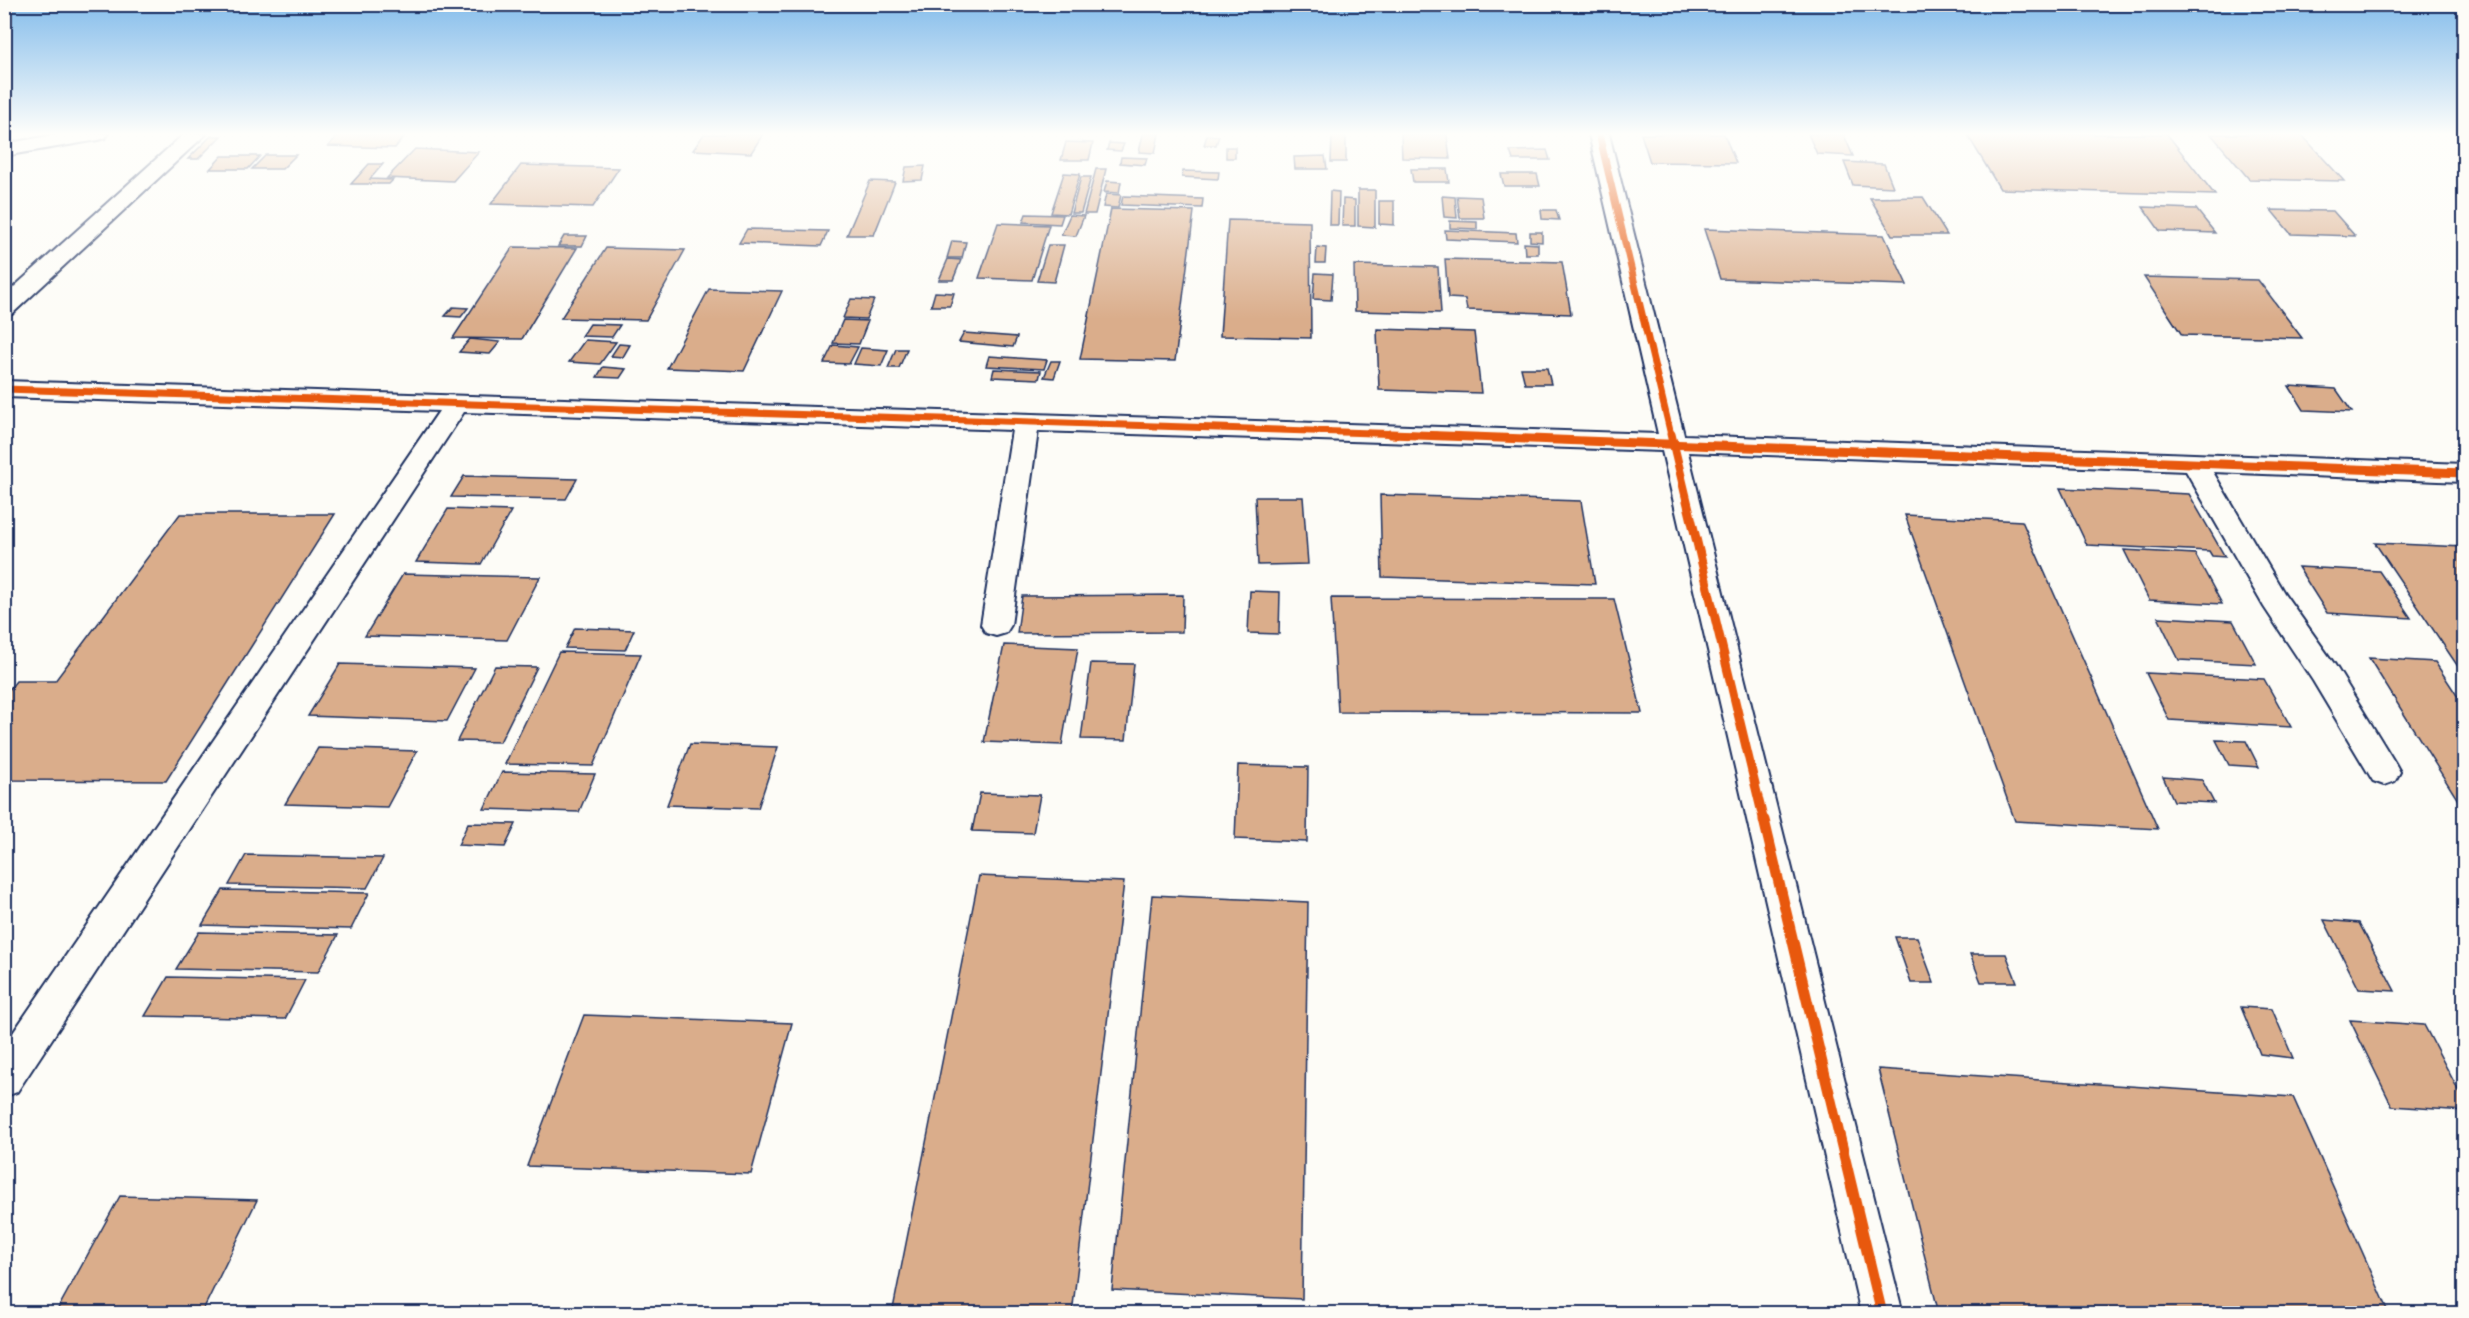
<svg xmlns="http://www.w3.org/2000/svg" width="2469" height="1318" viewBox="0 0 2469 1318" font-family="'Indie Flower',sans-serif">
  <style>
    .building { fill: #daad8b; stroke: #1b2f5e; stroke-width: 1.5 }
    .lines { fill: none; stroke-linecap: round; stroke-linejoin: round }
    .street-casing { stroke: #1b2f5e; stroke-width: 4 }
    .street { fill: #fdfcf7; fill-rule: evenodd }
    .cycleway-far2-casing { stroke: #fdfcf7; stroke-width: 10 }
    .cycleway-far1-casing { stroke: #fdfcf7; stroke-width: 13 }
    .cycleway-casing { stroke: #fdfcf7; stroke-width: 15 }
    .cycleway-far2 { stroke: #e8590c; stroke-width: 7 }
    .cycleway-far1 { stroke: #e8590c; stroke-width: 9 }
    .cycleway { stroke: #e8590c; stroke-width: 11 }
  </style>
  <rect width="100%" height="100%" fill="#fdfcf7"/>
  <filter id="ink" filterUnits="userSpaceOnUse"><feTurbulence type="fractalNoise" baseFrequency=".0167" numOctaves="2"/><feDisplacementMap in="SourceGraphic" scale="12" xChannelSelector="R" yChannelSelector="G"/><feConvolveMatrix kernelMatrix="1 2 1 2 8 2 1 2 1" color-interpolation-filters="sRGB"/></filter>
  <g filter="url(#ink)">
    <!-- building -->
    <g class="building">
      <path d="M339 134H406L395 148 328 146Z"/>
      <path d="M704 134H763L751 153 693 150Z"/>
      <path d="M1143 134H1159L1155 153 1139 152Z"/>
      <path d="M1401 134 1447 135 1450 159 1402 158Z"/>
      <path d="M1641 134H1724L1736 163 1650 162Z"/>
      <path d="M1808 134 1844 135 1853 156 1817 154Z"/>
      <path d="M1967 134H2167L2215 195 2000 189Z"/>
      <path d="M2211 134H2301L2344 181 2249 179Z"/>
      <path d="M1207 135 1219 136 1216 145H1204Z"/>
      <path d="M1332 135 1346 136V162H1331Z"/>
      <path d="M211 136H221L198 159H188Z"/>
      <path d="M1066 142 1093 143 1089 160H1061Z"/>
      <path d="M1109 143 1124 144 1121 151 1107 150Z"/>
      <rect x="1226" y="147" width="9" height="11"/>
      <path d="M415 149 479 152 453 181 387 178Z"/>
      <path d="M1547 150 1550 160H1513L1510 151Z"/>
      <path d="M266 155H296L282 169H252Z"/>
      <path d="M222 156H260L248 169H210Z"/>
      <path d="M1325 156 1327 169H1295L1294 157Z"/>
      <path d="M1121 157 1147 158 1145 165 1120 163Z"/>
      <path d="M1844 162 1884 164 1893 187 1853 185Z"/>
      <path d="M369 164H383L370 179 393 180 389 184H351Z"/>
      <path d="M521 165 619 168 593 207 491 204Z"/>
      <path d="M925 166 922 180 903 181 906 167Z"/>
      <path d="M1096 169H1106L1095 214H1084Z"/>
      <path d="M1411 169H1447L1449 182H1413Z"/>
      <path d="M1183 171 1219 172 1218 179 1182 177Z"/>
      <path d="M1064 173 1080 174 1068 214 1051 213Z"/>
      <path d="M1501 174H1537L1540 186H1504Z"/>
      <path d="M1081 177H1091L1081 213H1071Z"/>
      <path d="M870 181 895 182 874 235H847Z"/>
      <path d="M1107 181 1121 182 1119 193 1104 192Z"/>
      <path d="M1358 190H1375V227L1358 226Z"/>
      <path d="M1330 191 1339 192 1338 225H1329Z"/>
      <path d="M1106 194 1121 195 1118 208 1103 207Z"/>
      <path d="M1123 196 1203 199 1202 208 1121 205Z"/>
      <path d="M1442 196 1455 197 1457 218 1444 217Z"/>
      <path d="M1457 196 1481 197 1484 218H1460Z"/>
      <path d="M1923 197 1947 235H1892L1870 198Z"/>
      <path d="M1343 199 1355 200V226H1342Z"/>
      <path d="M1379 201H1394V225L1379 224Z"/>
      <path d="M2143 207 2196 209 2215 233 2160 231Z"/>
      <path d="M1111 209 1194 211 1175 361 1080 359Z"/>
      <path d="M1541 210H1556L1559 220 1542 219Z"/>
      <path d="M2271 210 2333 211 2355 236 2291 234Z"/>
      <path d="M1026 214 1063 215 1060 224 1023 222Z"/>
      <path d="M1070 215 1084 216 1076 236 1061 235Z"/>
      <path d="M1228 220 1310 222 1311 338 1220 336Z"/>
      <path d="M1450 221 1477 222V229L1450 228Z"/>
      <path d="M998 223 1049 225 1032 280 979 278Z"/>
      <path d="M747 229 828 231 821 246 739 243Z"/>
      <path d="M1704 229 1884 235 1907 285 1720 279Z"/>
      <path d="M1445 230 1516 233 1517 242 1446 239Z"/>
      <path d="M1530 232H1542V242L1530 241Z"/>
      <path d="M564 236H587L582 246H558Z"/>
      <path d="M952 241 966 242 962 258H947Z"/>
      <path d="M1524 243 1538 244V254H1525Z"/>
      <path d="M1048 245H1064L1054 282 1037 281Z"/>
      <path d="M513 247 577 248 522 339 453 338Z"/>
      <path d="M1317 247 1326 248 1325 263H1316Z"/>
      <path d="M606 248 685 250 646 320 561 318Z"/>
      <path d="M948 259 961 260 953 280H939Z"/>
      <path d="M1445 259 1562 262 1571 314 1467 310 1465 299 1448 298Z"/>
      <path d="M1354 265 1438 267 1441 313 1355 311Z"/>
      <path d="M1315 273 1333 274 1331 300 1313 299Z"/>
      <path d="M2144 277 2258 280 2302 338 2182 335Z"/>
      <path d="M709 289 782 291 744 371 667 368Z"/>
      <path d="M935 292 954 293 950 306H931Z"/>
      <path d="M851 299 874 300 866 319 843 318Z"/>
      <path d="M453 307 468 308 461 317 445 316Z"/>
      <path d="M843 320 868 321 859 344 833 343Z"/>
      <path d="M590 324 620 325 612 337 582 336Z"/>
      <path d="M1377 329 1474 332 1481 393 1379 390Z"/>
      <path d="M964 333 1017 337 1013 347 959 342Z"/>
      <path d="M470 339 500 342 490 354 459 352Z"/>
      <path d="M585 340 616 342 600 364 569 362Z"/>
      <path d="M619 344 630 345 623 357 611 356Z"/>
      <path d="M833 345 858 347 849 364 824 363Z"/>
      <path d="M861 348 888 350 881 366 854 364Z"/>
      <path d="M896 349H907L899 368H888Z"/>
      <path d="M989 356 1047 360 1044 369 986 366Z"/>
      <path d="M1051 361H1060L1054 378 1044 377Z"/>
      <path d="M603 367 626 369 620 378 597 377Z"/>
      <path d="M1521 368H1547L1551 384H1525Z"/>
      <path d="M994 369 1041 371 1039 379 992 377Z"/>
      <path d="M2289 386 2336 389 2352 412 2304 410Z"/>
      <path d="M464 476 577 479 566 499 451 497Z"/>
      <path d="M2060 488 2189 494 2225 557 2212 556 2209 551 2087 545Z"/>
      <path d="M1380 495 1581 501 1595 584 1382 577Z"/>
      <path d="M1255 497H1303L1308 564 1258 565Z"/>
      <path d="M448 509 511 511 481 564 416 562Z"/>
      <path d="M180 514H335L166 781 4 780V696L16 681H55Z"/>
      <path d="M1905 515 2022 521 2158 829 2015 821Z"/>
      <path d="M2375 543 2464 547V674H2463Z"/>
      <path d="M2124 550 2195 554 2222 604 2149 600Z"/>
      <path d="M2298 567 2379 571 2411 618 2327 613Z"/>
      <path d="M403 574 540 577 507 640 365 636Z"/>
      <path d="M1250 591 1280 592 1279 634 1248 633Z"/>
      <path d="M1183 595 1182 632 1017 633 1022 596Z"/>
      <path d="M1331 598 1614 599 1642 713 1338 712Z"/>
      <path d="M2158 617 2233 621 2256 664 2179 660Z"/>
      <path d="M575 628 634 630 625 650 565 648Z"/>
      <path d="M1004 645 1078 648 1062 745 984 742Z"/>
      <path d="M559 652 641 654 593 766 505 764Z"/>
      <path d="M2369 658 2435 662 2464 706V810Z"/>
      <path d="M1091 663 1134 664 1126 740 1081 739Z"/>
      <path d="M340 664 475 668 447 721 308 716Z"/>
      <path d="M495 666 537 667 500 742 457 741Z"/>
      <path d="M2146 673 2264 679 2291 727 2169 720Z"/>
      <path d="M2216 740 2246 741 2259 767 2229 765Z"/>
      <path d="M690 744 778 747 758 808 667 805Z"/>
      <path d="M318 748 417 751 387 807 285 804Z"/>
      <path d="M1238 765 1308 767 1307 842 1235 839Z"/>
      <path d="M502 772 595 774 579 812 484 809Z"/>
      <path d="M2163 777 2202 780 2214 803 2174 801Z"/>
      <path d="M980 793 1040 795 1033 833 972 831Z"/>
      <path d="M468 823 516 824 505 847 458 845Z"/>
      <path d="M246 855 383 858 367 888 229 885Z"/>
      <path d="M979 876 1124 882 1072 1314H892Z"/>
      <path d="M223 890 369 893 351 929 202 925Z"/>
      <path d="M1152 895 1308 902 1302 1299 1112 1290Z"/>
      <path d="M2324 920 2359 923 2395 991 2359 989Z"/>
      <path d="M199 932 338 935 318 972 176 969Z"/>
      <path d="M1895 937H1917L1934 983H1911Z"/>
      <path d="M1970 954H2006L2017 982H1981Z"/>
      <path d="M168 977 305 980 285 1019 145 1016Z"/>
      <path d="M2241 1007 2272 1009 2293 1058 2260 1054Z"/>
      <path d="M584 1015 792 1023 751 1174 527 1166Z"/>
      <path d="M2350 1020 2424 1025 2464 1101V1111L2392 1106Z"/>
      <path d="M1878 1069 2293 1097 2390 1314H1939Z"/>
      <path d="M120 1196 257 1200 201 1314H55Z"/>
    </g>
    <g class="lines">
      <!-- street casing -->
      <g class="street-casing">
        <g id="street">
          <path d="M60 134H108L105 138 98 140 4 156V144Z"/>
          <path d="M184 134H206L12 314 4 316V296Z"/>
          <path d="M1589 134H1609L1684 435 2464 464V482L2213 472 2284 593 2335 665 2395 763 2400 772 2395 781 2384 785 2373 781 2313 681 2264 607 2186 471 1688 452 1903 1314H1861L1662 451 1038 431 1011 625 1006 633 996 636 986 633 981 625 1012 430 464 412 17 1092 4 1097V1046L439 411 4 397V381L1658 434Z"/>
        </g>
      </g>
      <!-- street -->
      <use href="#street" class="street"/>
      <!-- cycleway-far2 casing -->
      <g class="cycleway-far2-casing">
        <g id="cycleway-far2">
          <path d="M1599 134 1671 435"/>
          <path d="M4 389 1436 435"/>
        </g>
      </g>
      <!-- cycleway-far1 casing -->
      <g class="cycleway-far1-casing">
        <g id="cycleway-far1">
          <path d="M1390 434 2464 473"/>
          <path d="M1671 434 1764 822"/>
        </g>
      </g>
      <!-- cycleway casing -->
      <g class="cycleway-casing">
        <path id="cycleway" d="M1764 820 1882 1314"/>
      </g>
      <!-- cycleway-far2 -->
      <use href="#cycleway-far2" class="cycleway-far2"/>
      <!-- cycleway-far1 -->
      <use href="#cycleway-far1" class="cycleway-far1"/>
      <!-- cycleway -->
      <use href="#cycleway" class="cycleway"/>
    </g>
  </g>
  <!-- sky -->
  <linearGradient id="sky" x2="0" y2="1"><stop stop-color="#85bdeb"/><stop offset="0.42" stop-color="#fefefb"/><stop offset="1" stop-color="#fefefb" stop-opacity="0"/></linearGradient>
  <rect width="2469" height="319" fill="url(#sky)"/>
  <!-- margin -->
  <rect width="2469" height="1318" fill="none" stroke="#fdfcf7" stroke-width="24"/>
  <rect x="12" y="12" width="2445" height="1294" fill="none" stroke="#1b2f5e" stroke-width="2" filter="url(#ink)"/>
</svg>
